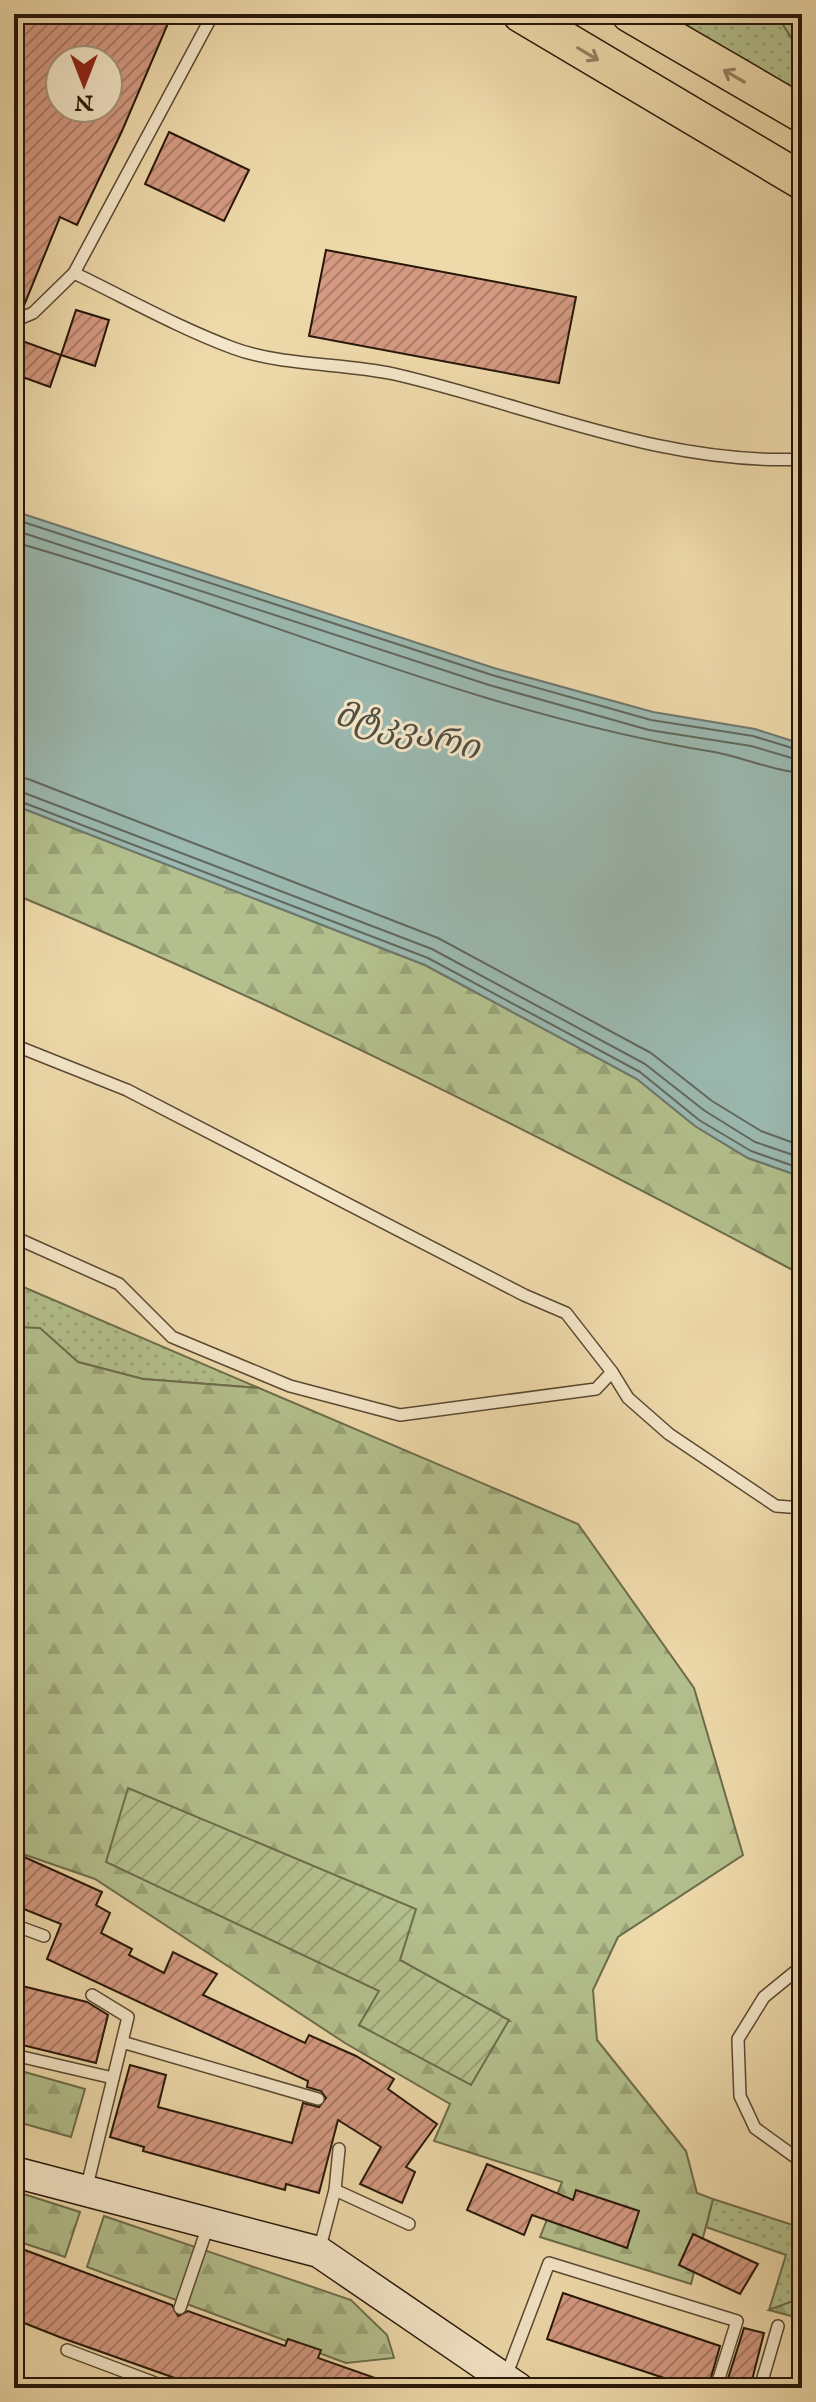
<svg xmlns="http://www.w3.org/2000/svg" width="816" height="2402" viewBox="0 0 816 2402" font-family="'IM FELL English','Noto Serif Georgian',serif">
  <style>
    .grass { fill: url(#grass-dots); stroke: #6d6c4b; stroke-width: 2 }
    .forest { fill: url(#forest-firs); stroke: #6d6c4b; stroke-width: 2; fill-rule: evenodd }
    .garden { fill: url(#garden-furrows); stroke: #6d6c4b; stroke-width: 2 }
    .water { fill: #9bb9b1; stroke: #6d786e; stroke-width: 2 }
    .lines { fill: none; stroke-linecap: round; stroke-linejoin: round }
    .shore { stroke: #61685d; stroke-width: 2 }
    .building { fill: url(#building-hatch); stroke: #271709; stroke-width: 2; fill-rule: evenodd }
    .service-casing { stroke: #594831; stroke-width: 14 }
    .secondary-casing { stroke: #271709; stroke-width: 33 }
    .trunk-casing { stroke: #271709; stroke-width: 39 }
    .service { stroke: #f4e6c8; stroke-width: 11 }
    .secondary { stroke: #f4e6c8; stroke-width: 30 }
    .trunk { stroke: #eed9aa; stroke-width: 36 }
    .oneway { stroke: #948262 }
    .labels { text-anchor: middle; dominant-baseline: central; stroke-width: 6; stroke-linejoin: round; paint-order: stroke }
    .water-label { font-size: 34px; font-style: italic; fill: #505044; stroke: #f4e6c8 }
  </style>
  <defs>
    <pattern id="grass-dots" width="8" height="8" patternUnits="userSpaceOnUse" patternTransform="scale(2)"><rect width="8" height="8" fill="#b3c08d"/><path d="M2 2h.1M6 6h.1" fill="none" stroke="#9aa478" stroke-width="1.8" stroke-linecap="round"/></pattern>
    <pattern id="forest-firs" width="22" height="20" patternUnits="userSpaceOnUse" patternTransform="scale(2)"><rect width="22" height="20" fill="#b3c08d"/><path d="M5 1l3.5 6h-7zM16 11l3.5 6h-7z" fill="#9aa478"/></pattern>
    <pattern id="garden-furrows" width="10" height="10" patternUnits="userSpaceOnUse" patternTransform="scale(2)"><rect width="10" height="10" fill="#b3c08d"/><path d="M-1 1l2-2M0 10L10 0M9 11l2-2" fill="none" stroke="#9aa478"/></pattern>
    <pattern id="building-hatch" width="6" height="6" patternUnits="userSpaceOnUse" patternTransform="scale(2)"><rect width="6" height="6" fill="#d49981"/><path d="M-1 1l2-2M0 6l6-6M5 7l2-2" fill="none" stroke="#ac7c68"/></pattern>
  </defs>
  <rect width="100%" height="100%" fill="#eed9aa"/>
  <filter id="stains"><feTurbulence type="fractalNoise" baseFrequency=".0025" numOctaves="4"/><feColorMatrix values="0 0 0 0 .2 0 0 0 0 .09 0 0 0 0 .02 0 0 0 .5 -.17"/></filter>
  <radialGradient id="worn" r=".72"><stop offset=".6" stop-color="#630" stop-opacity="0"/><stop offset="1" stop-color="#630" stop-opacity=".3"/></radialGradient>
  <!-- grass -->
  <g class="grass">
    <path d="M661 14H776L802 54V99Z"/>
    <path d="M14 1283 259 1388 143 1379 78 1362 40 1329 14 1327Z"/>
    <path d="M713 2199 802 2228V2299L769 2310 786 2255 706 2227Z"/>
  </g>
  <!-- forest -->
  <g class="forest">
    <path d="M776 14H802V54Z"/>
    <path d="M14 805 425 965 637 1079 695 1126 748 1158 802 1177V1275C545 1138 283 1006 14 894Z"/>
    <path d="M14 1327 40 1328 78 1362 143 1379 259 1388 578 1524 694 1688 743 1855 618 1937 593 1990 597 2040 686 2151 697 2193 713 2199 691 2284 540 2237 562 2182 434 2141 450 2104 345 2043 95 1879 14 1851ZM415 1909 399 1960 509 2021 360 2026 380 1991Z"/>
    <path d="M14 2069 85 2089 71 2137 14 2121Z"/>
    <path d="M14 2191 80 2212 65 2257 14 2240Z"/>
    <path d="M104 2216 351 2300 387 2335 394 2358 346 2363 87 2267Z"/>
    <path d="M798 2299H802V2319L769 2310Z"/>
  </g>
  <!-- garden -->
  <path class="garden" d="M128 1788 416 1909 400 1960 509 2020 471 2085 359 2025 379 1991 106 1862Z"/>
  <!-- water -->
  <path class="water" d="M14 511 494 668 653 712 755 729 802 744V1177L748 1158 695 1126 637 1079 425 965 14 805Z"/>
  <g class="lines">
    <!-- shore -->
    <g class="shore">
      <path d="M14 519 492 675 651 720 753 736 802 751"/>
      <path d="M14 530 489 685 649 730 751 746 802 761"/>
      <path d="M14 542C248 609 473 713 714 752 742 757 777 772 802 773"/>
      <path d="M14 776 28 779 438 938 651 1053 712 1101 761 1131 802 1146"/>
      <path d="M14 789 432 949 645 1064 705 1111 755 1142 802 1158"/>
      <path d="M14 799 428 958 640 1072 699 1120 751 1151 802 1169"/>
    </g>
  </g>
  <!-- building -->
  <g class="building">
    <path d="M14 14H172L122 131 77 225 60 217 23 308 14 312ZM60 60H108V108H60Z"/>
    <path d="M169 132 249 170 224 221 145 184Z"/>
    <path d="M326 250 576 297 559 383 309 336Z"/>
    <path d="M76 310 109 320 95 366 61 355Z"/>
    <path d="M14 338 61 355 50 387 14 374Z"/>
    <path d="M22 1856 102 1892 96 1905 110 1913 101 1933 132 1949 129 1955 164 1973 173 1952 217 1974 203 1995 305 2043 309 2035 356 2056 394 2079 388 2089 437 2124 406 2167 415 2172 402 2203 360 2184 381 2147 338 2120 319 2193 286 2184 285 2190 143 2151 144 2147 110 2137 130 2065 166 2075 158 2107 292 2143 303 2103 319 2107 326 2098 321 2091 307 2087 308 2081 47 1959 61 1924 14 1905V1875Z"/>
    <path d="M14 1984 87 2002 108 2015 96 2063 14 2043Z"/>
    <path d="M487 2164 573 2200 576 2190 639 2211 627 2248 532 2215 524 2235 467 2210Z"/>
    <path d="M693 2234 758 2264 740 2294 679 2265Z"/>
    <path d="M14 2246 172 2305 178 2316 188 2311 285 2346 288 2339 321 2350 318 2358 395 2385V2388H327L310 2382 308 2388H203L62 2338 14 2319Z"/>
    <path d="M563 2293 720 2346 708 2388H694L547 2339Z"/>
    <path d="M744 2328 764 2333 750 2388H725Z"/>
  </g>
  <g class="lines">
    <!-- service casing -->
    <g class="service-casing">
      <g id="service">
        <path d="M74 273C126 298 179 328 233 348 281 366 344 363 394 374 529 405 663 466 802 459"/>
        <path d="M14 321 33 313 74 273 213 14"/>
        <path d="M14 1045 127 1090 524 1295 566 1313 612 1372 628 1398 669 1434 776 1506 802 1508"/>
        <path d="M14 1237 119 1284 172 1337 290 1386 400 1415 596 1389 612 1372"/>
        <path d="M14 1925 44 1936"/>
        <path d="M802 1966 764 1997 738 2039 740 2096 755 2128 802 2162"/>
        <path d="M122 2042 318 2099"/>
        <path d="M14 2055 113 2078"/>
        <path d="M86 2190 128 2017 92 1995"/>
        <path d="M335 2190 409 2224"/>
        <path d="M319 2251 335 2190 339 2149"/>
        <path d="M180 2308 209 2223"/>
        <path d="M67 2350 155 2383"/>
        <path d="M505 2379 549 2263 737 2321 716 2388"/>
        <path d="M760 2388 778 2326"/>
      </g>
    </g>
    <!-- secondary casing -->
    <g class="secondary-casing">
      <path id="secondary" d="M14 2172 319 2252 518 2388"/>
    </g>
    <!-- trunk casing -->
    <g class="trunk-casing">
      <g id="trunk">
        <path d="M521 14 802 181"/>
        <path d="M630 14 802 114"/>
      </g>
    </g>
    <!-- service -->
    <use href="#service" class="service"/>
    <!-- secondary -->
    <use href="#secondary" class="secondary"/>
    <!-- trunk -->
    <use href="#trunk" class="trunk"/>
  </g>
  <!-- one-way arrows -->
  <defs><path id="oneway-shaft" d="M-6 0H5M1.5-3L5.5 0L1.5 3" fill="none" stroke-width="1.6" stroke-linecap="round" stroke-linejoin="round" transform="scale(2)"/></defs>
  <g class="oneway">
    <use href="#oneway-shaft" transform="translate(588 54) rotate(31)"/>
    <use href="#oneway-shaft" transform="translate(734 76) rotate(-150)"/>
  </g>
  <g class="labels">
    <!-- water labels -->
    <g class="water-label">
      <text transform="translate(407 732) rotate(14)">მტკვარი</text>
    </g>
  </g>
  <!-- margin -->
  <rect width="816" height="2402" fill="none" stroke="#eed9aa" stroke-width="48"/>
  <rect x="16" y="16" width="784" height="2370" fill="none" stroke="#271709" stroke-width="4"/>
  <rect x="24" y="24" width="768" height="2354" fill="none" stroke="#271709" stroke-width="2"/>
  <!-- north arrow -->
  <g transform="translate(84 84) rotate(180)"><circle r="38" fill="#f4e6c8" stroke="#a2937c" stroke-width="2"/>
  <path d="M0-6L14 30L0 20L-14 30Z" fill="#8f2418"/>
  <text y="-12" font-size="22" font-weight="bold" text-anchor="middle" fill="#271709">N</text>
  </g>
  <rect width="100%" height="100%" filter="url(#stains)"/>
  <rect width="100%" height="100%" fill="url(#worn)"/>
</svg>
